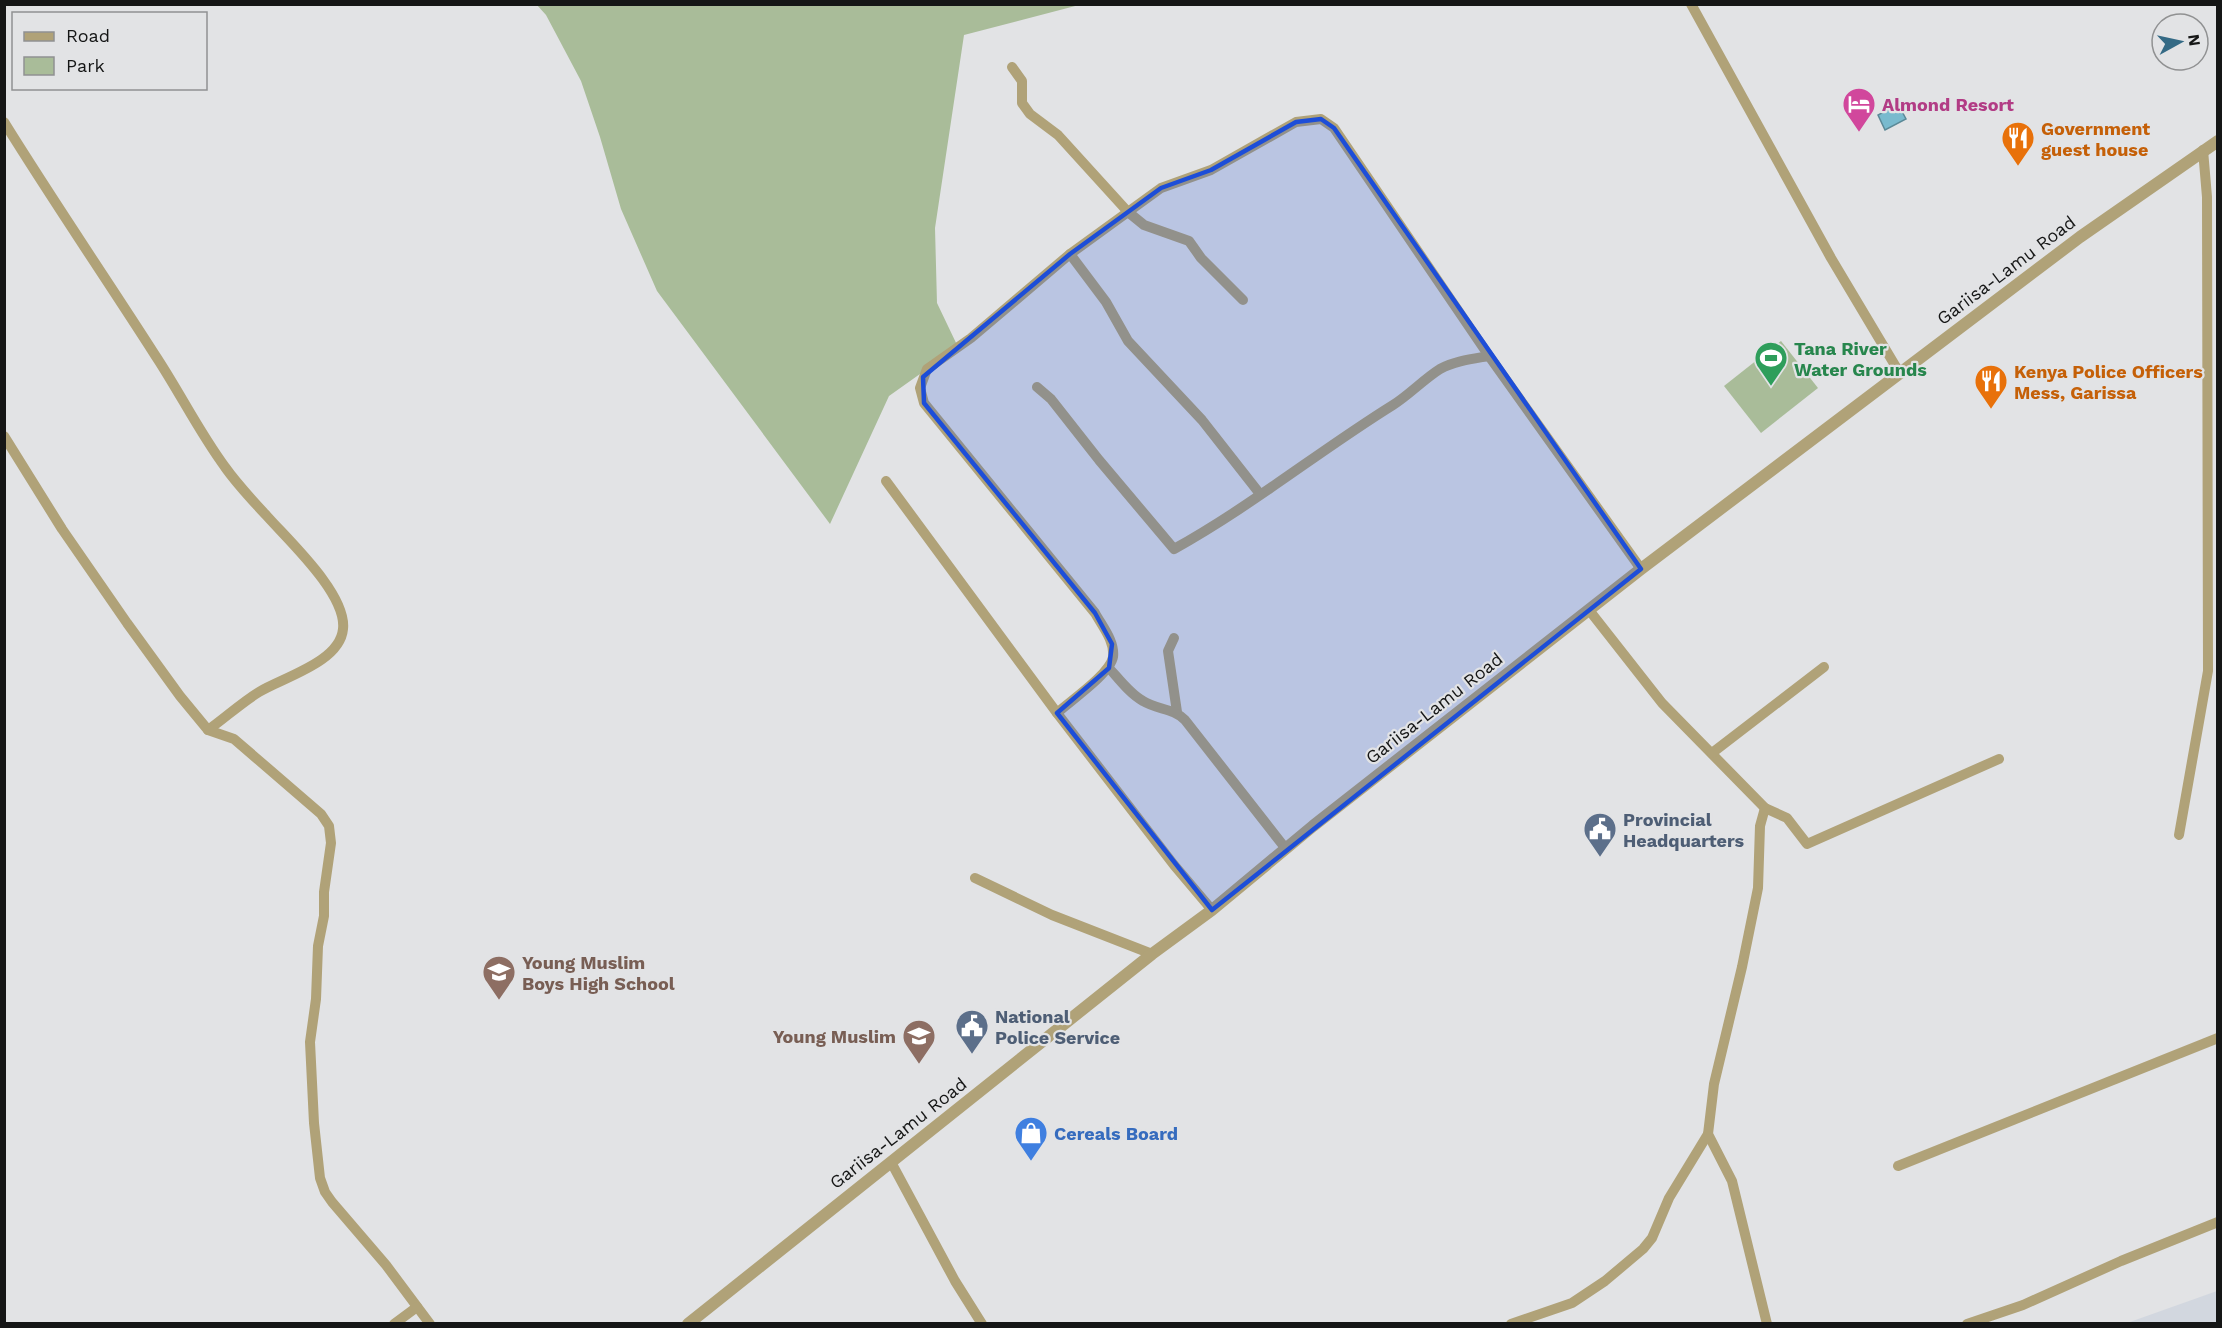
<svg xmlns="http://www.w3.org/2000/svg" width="2222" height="1328" viewBox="0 0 2222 1328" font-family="'Work Sans',sans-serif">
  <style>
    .built { fill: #d2d7df }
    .green { fill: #a9bc99 }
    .water { fill: #79bace; stroke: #5b8997; stroke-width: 1.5 }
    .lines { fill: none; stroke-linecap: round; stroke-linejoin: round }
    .minor { stroke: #b0a278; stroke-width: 10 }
    .tertiary { stroke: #b0a278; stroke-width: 12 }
    .marked { fill: #1d4ed8; fill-opacity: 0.2; stroke: #1d4ed8; stroke-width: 4.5; stroke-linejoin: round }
    .labels { text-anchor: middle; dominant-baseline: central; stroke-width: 4.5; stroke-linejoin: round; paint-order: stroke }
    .hotel-label { font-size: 18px; font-weight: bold; fill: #b23c85; stroke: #e2e3e5; text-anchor: start }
    .food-label { font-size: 18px; font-weight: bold; fill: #c56008; stroke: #e2e3e5; text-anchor: start }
    .street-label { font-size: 18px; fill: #151616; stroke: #e2e3e5 }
    .leisure-label { font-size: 18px; font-weight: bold; fill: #27864d; stroke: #e2e3e5; text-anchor: start }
    .service-label { font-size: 18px; font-weight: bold; fill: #4e5e75; stroke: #e2e3e5; text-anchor: start }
    .education-label { font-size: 18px; font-weight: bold; fill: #785e54; stroke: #e2e3e5; text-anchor: start }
    .shop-label { font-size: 18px; font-weight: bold; fill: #366cbe; stroke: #e2e3e5; text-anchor: start }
  </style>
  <rect width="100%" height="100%" fill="#e2e3e5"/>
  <!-- built -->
  <path class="built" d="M2217 1291V1323H2127Z"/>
  <!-- green -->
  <g class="green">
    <path d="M537 5H1079L964 35 935 228 937 303 958 347 889 396 830 524 657 291 621 209 600 137 581 81 546 15Z"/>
    <path d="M1781 341 1818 388 1761 433 1724 386Z"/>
  </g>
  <!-- water -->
  <path class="water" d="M1898 104 1906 119 1885 130 1878 115Z"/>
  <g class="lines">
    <!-- minor -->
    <g class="minor">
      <path d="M1691 4 1831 258 1899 372"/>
      <path d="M1012 67 1022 81V103L1030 114 1058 135 1128 212 1144 225 1189 241 1201 258 1243 300"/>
      <path d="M4 122C53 201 105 277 155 355 179 391 199 432 225 467 237 484 252 500 266 515 288 540 347 594 343 629 340 662 284 677 259 692 241 703 225 718 208 730"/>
      <path d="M1070 254 1106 302 1128 341 1202 420 1260 494"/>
      <path d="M1037 387 1051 399 1099 460 1174 549C1250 507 1319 451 1393 405 1409 395 1424 379 1440 369 1455 361 1472 359 1489 356"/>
      <path d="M4 436 62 529 127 623 180 696 208 730 234 739 321 814 329 826 331 843 324 892V916L318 946 316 999 310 1042 314 1123 320 1178 325 1192 332 1202 386 1265 430 1324"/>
      <path d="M886 481 1057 713"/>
      <path d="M1589 610 1662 703 1765 808 1787 818 1807 844 1999 759"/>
      <path d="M1174 638 1168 651 1177 712"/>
      <path d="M1109 668C1119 679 1130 694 1143 701 1158 710 1173 708 1185 720L1286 849"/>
      <path d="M1712 753 1824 667"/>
      <path d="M1765 808 1760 826 1758 888 1742 967 1714 1084 1708 1134 1732 1181 1767 1324"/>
      <path d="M2179 835 2208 671 2207 197 2203 150"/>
      <path d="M975 878 1052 915 1152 954"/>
      <path d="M1212 910 1174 865 1057 713C1070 701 1110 674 1113 657 1115 641 1102 626 1095 613L924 403 920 388 927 369 971 338 1070 254 1161 188 1211 170 1296 122 1321 119 1334 128 1489 356 1641 569"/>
      <path d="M891 1162 955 1281 982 1324"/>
      <path d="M1898 1166 2218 1038"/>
      <path d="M394 1324 417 1307"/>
      <path d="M1511 1324 1572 1303 1605 1281 1643 1249 1652 1238 1669 1198 1708 1134"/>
      <path d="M1967 1324 2023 1305 2121 1261 2218 1222"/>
    </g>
    <!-- tertiary -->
    <path class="tertiary" d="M688 1324 1152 954 1212 910 1313 826 1641 569 2080 237 2218 141"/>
  </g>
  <!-- marked area -->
  <path class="marked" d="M1321 119 1334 128 1641 569 1212 910 1057 713 1109 668 1112 644 1095 613 924 403 923 377 1070 254 1161 188 1211 170 1296 122Z"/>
  <!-- icons -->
  <defs>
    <g id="hotel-pin" transform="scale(1.725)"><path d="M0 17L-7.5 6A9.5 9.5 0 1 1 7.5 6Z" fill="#d1479c" stroke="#e2e3e5"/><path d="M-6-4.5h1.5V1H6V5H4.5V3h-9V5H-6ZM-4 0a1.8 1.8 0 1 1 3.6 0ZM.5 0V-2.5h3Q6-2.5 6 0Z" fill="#fff"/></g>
    <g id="restaurant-pin" transform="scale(1.725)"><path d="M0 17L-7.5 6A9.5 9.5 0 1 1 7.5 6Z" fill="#e8710a" stroke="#e2e3e5"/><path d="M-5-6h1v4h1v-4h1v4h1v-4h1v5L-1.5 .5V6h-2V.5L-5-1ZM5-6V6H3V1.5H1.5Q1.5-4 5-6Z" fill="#fff"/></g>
    <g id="stadium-pin" transform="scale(1.725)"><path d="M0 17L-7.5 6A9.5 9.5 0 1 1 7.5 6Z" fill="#2e9e5b" stroke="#e2e3e5"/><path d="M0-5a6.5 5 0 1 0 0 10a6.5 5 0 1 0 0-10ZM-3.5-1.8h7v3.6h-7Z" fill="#fff"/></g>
    <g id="civic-pin" transform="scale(1.725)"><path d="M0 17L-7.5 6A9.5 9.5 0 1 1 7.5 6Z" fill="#5c6f8a" stroke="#e2e3e5"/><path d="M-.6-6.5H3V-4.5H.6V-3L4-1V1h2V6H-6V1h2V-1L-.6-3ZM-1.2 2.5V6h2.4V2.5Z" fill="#fff"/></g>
    <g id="school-pin" transform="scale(1.725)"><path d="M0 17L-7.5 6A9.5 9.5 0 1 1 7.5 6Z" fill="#8d6e63" stroke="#e2e3e5"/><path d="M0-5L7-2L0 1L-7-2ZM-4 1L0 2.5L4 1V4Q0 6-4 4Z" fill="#fff"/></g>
    <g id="shop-pin" transform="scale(1.725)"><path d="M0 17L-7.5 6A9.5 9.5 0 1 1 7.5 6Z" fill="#3f7fe0" stroke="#e2e3e5"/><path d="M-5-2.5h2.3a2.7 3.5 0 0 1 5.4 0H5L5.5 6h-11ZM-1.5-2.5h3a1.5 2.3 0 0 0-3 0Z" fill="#fff"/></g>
  </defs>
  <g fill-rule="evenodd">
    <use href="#hotel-pin" x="1859" y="104"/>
    <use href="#restaurant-pin" x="2018" y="138"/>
    <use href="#stadium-pin" x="1771" y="358"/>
    <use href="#restaurant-pin" x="1991" y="381"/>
    <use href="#civic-pin" x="1600" y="829"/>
    <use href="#school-pin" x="499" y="972"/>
    <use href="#civic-pin" x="972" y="1026"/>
    <use href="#school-pin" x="919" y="1036"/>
    <use href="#shop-pin" x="1031" y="1133"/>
  </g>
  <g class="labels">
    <!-- hotel labels -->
    <g class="hotel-label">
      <text x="1882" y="104">Almond Resort</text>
    </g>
    <!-- food labels -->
    <g class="food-label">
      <text x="2041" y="128">Government<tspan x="2041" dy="21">guest house</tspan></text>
      <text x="2014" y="371">Kenya Police Officers<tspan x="2014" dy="21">Mess, Garissa</tspan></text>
    </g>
    <!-- street labels -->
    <g class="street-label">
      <text transform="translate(2006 270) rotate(-37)">Gariisa-Lamu Road</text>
      <text transform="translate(1434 708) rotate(-38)">Gariisa-Lamu Road</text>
      <text transform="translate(898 1133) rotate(-38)">Gariisa-Lamu Road</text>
    </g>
    <!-- leisure labels -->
    <g class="leisure-label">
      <text x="1794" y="348">Tana River<tspan x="1794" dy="21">Water Grounds</tspan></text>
    </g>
    <!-- service labels -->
    <g class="service-label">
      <text x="1623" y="819">Provincial<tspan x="1623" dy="21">Headquarters</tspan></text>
      <text x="995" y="1016">National<tspan x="995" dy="21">Police Service</tspan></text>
    </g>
    <!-- education labels -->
    <g class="education-label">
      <text x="522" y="962">Young Muslim<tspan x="522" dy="21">Boys High School</tspan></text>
      <text x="896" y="1036" text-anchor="end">Young Muslim</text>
    </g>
    <!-- shop labels -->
    <g class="shop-label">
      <text x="1054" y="1133">Cereals Board</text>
    </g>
  </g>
  <!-- border -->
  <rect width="2222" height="1328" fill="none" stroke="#151616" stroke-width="12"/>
  <!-- legend -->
  <rect x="12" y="12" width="195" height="78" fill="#e2e3e5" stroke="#909192" stroke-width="1.5"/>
  <rect x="24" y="32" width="30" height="9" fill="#b0a278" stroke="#909192" stroke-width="1.5"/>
  <text x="66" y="42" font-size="18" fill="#151616">Road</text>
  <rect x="24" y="57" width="30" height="18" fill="#a9bc99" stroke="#909192" stroke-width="1.5"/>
  <text x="66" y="72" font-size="18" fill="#151616">Park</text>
  <!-- north arrow -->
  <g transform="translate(2180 42) rotate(82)"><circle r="28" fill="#e2e3e5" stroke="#909192" stroke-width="1.5"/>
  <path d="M0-4.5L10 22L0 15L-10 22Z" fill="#346a85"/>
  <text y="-9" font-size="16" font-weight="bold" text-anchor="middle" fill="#151616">N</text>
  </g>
</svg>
